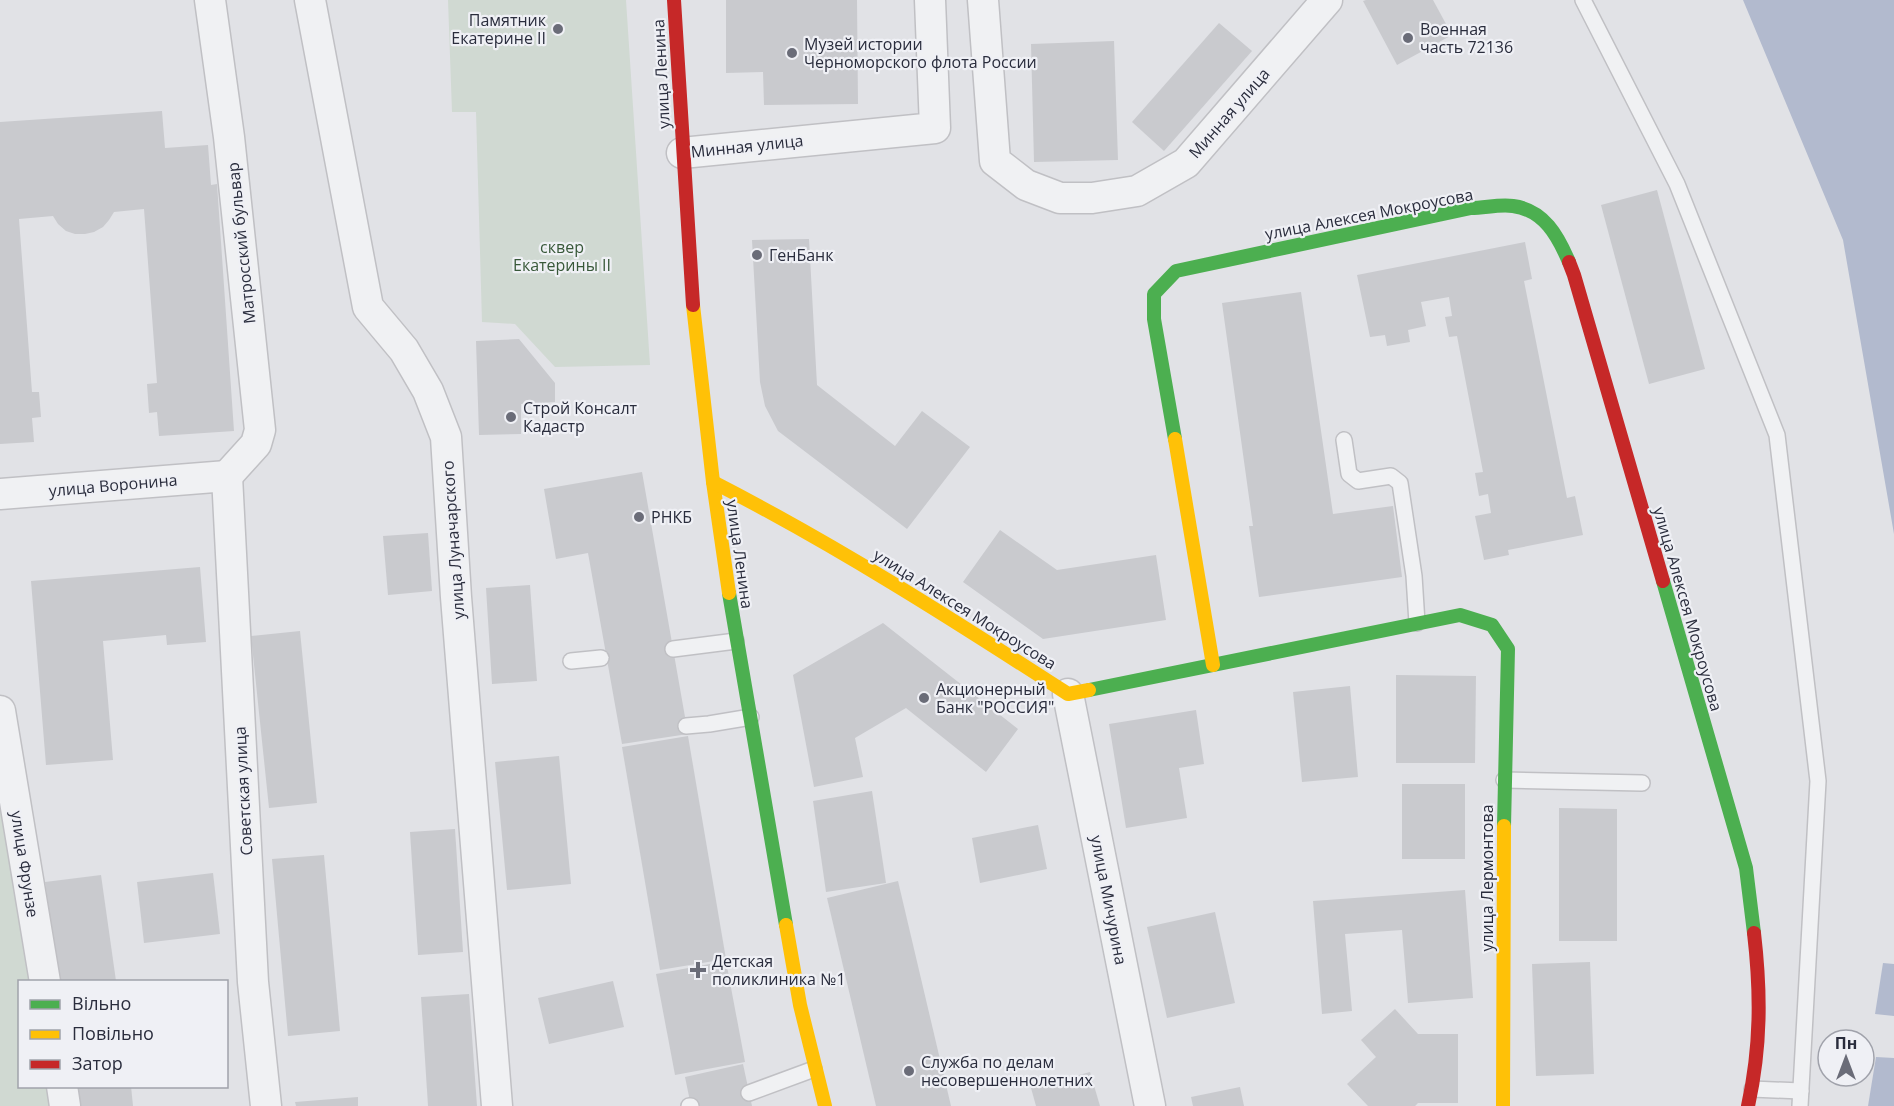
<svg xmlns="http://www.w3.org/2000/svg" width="1894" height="1106" viewBox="0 0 1894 1106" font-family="'Open Sans',sans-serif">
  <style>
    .green { fill: #d0d9d2 }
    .water { fill: #b2bace }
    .building { fill: #c9cace }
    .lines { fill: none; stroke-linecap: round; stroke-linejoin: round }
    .lane-casing { stroke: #c0c0c4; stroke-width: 18 }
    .street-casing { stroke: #c0c0c4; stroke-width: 33 }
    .lane { stroke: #f0f1f3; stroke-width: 15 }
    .street { stroke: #f0f1f3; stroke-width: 30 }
    .fast { stroke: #4caf50; stroke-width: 14 }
    .slow { stroke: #ffc107; stroke-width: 14 }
    .jam { stroke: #c62828; stroke-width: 14 }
    .poi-dot { fill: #6a6c78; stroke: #eff0f5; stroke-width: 2 }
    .labels { text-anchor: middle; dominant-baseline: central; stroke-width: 4.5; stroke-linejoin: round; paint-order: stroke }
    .poi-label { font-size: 16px; fill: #2a2d3d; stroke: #eff0f5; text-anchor: start }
    .street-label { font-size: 16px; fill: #2a2d3d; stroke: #eff0f5 }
    .park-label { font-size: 16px; fill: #385839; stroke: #eff0f5 }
  </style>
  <rect width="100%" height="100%" fill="#e1e2e6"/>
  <!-- green -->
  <g class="green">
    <path d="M448 0H626L650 365 555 367 515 324 482 322 476 112H452Z"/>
    <path d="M0 791 39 981 20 982V1086L57 1087 60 1106H0Z"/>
  </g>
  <!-- water -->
  <g class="water">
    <path d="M1743 0H1894V534L1843 240Z"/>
    <path d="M1883 963 1894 964V1016L1875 1014Z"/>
    <path d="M1876 1057 1894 1058V1106H1868Z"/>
  </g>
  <!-- building -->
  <g class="building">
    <path d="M726 0H857L858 104 764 105 763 72 726 73Z"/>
    <path d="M1366 0H1433L1452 35 1397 65 1363 1Z"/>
    <path d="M1219 23 1252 51 1164 151 1132 122Z"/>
    <path d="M1114 41 1118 160 1034 162 1031 44Z"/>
    <path d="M162 111 165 148 208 145 211 185 217 184 234 431 159 436 157 412 149 413 147 384 157 383 144 209 114 212 109 220 103 227 94 232 85 234H75L66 231 58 224 53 216 19 219 32 392H39L41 417 32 418 34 442 0 444V122Z"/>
    <path d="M1657 190 1705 369 1649 384 1601 205Z"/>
    <path d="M809 239 817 385 895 446 922 411 970 447 907 529 778 431 765 406 760 382 752 240Z"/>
    <path d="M1525 242 1532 279 1524 281 1567 498 1575 496 1583 535 1508 550 1509 555 1484 560 1475 516 1491 513 1488 494 1479 496 1475 473 1483 472 1457 336 1449 337 1445 317 1452 316 1449 297 1421 302 1426 326 1408 330 1410 342 1387 346 1385 335 1370 337 1357 275Z"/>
    <path d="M1301 292 1333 514 1393 506 1402 577 1259 597 1249 526H1253L1222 303Z"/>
    <path d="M519 339 555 383V402L521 404V434L479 435 476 341Z"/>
    <path d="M642 472 688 734 622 744 588 553 556 559 544 489Z"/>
    <path d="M1000 530 1057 570 1156 555 1166 620 1043 639 963 582Z"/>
    <path d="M428 533 432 591 388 595 383 536Z"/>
    <path d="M200 567 206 642 167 645 166 635 103 641 113 760 46 765 31 581Z"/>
    <path d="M530 585 537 681 492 684 486 588Z"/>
    <path d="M883 623 1018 729 986 772 906 708 855 738 863 777 814 787 793 675Z"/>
    <path d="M300 631 317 803 269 808 251 636Z"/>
    <path d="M1396 675 1476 676 1475 763H1396Z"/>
    <path d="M1350 686 1358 777 1302 782 1293 692Z"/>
    <path d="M1196 710 1204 764 1179 768 1187 818 1126 828 1109 724Z"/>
    <path d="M688 736 726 959 660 970 622 747Z"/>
    <path d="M559 756 571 884 507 890 495 762Z"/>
    <rect x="1402" y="784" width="63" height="75"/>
    <path d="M872 791 886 883 826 892 813 801Z"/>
    <path d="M1559 808 1617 809V941H1559Z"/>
    <path d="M1038 825 1047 869 980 883 972 838Z"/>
    <path d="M455 829 463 952 418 955 410 832Z"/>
    <path d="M324 855 340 1031 288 1036 272 859Z"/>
    <path d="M213 873 220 934 144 943 137 882Z"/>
    <path d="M101 875 116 981H59L45 882Z"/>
    <path d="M898 881 951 1106H876L827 898Z"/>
    <path d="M1465 890 1473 998 1408 1003 1402 930 1345 934 1352 1011 1322 1014 1313 901Z"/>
    <path d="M1215 912 1235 1003 1167 1018 1147 927Z"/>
    <path d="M726 961 745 1062 675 1075 656 974Z"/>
    <path d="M1590 962 1594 1074 1536 1076 1532 964Z"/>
    <path d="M613 981 624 1027 549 1044 538 998Z"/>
    <path d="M469 994 477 1106H428L421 997Z"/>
    <path d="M1395 1009 1418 1034H1458V1103H1418L1415 1106H1368L1347 1084 1376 1057 1361 1040Z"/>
    <path d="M743 1064 752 1106H691L685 1077Z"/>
    <path d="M1090 1072 1100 1106H1036L1031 1088Z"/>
    <path d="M73 1086H131L133 1106H76Z"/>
    <path d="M1240 1087 1244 1106H1193L1191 1097Z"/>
    <path d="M358 1097V1106H296L295 1102Z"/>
  </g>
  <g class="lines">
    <!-- lane casing -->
    <g class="lane-casing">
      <g id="lane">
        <path d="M1583 0 1677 184 1777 435 1818 781 1800 1106"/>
        <path d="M1344 440 1349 474 1358 481 1391 476 1400 483 1414 576 1417 623"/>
        <path d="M673 649 736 641"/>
        <path d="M571 661 601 658"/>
        <path d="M686 726 709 724 751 717"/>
        <path d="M1504 780 1642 783"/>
        <path d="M1752 1089 1801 1091"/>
        <path d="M749 1093 814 1069"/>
        <path d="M689 1106H691"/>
      </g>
    </g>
    <!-- street casing -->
    <g class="street-casing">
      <g id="street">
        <path d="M210 0 229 137 260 430 256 444 227 476"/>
        <path d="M310 0 368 307 404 350 428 391 446 437 456 597 497 1106"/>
        <path d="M983 0 995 161 1026 185 1060 198H1092L1137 191 1186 163 1327 0"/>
        <path d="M682 153 935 128 930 0"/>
        <path d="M227 476 253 982 266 1106"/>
        <path d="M0 494 227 476"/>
        <path d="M1068 694 1150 1106"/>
        <path d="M0 711 45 982"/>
        <path d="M62 1086 65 1106"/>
      </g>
    </g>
    <!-- lane -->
    <use href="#lane" class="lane"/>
    <!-- street -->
    <use href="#street" class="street"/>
    <!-- fast -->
    <g class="fast">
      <path d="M1175 439 1154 319V294L1176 271 1471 208C1485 208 1499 204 1513 206 1544 210 1558 236 1569 262"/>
      <path d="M1663 581 1746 868 1754 933"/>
      <path d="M729 593 786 925"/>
      <path d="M1089 690 1460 615 1492 625 1508 649 1504 826"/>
    </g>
    <!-- slow -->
    <g class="slow">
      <path d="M693 305 713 482 729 593"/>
      <path d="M1175 439 1213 665"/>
      <path d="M713 482C836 545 952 619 1068 694L1089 690"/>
      <path d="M786 925 800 1005 825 1106"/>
      <path d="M1503 1106 1504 826"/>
    </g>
    <!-- jam -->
    <g class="jam">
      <path d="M674 0 693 305"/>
      <path d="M1569 262 1574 275 1663 581"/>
      <path d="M1748 1106C1761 1047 1761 993 1754 933"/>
    </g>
  </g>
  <!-- markers -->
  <g class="poi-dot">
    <circle cx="558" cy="29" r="6"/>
    <circle cx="1408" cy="38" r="6"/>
    <circle cx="792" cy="53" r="6"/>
    <circle cx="757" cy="255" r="6"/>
    <circle cx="511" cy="417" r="6"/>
    <circle cx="639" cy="517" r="6"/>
    <circle cx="924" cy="698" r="6"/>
    <path d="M695 961h6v6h6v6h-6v6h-6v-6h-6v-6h6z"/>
    <circle cx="909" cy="1071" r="6"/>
  </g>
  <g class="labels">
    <!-- poi labels -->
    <g class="poi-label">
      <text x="546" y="20" text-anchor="end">Памятник<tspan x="546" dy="18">Екатерине II</tspan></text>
      <text x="1420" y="29">Военная<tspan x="1420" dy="18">часть 72136</tspan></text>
      <text x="804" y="44">Музей истории<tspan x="804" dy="18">Черноморского флота России</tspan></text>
      <text x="769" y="255">ГенБанк</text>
      <text x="523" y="408">Строй Консалт<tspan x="523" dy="18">Кадастр</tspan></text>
      <text x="651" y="517">РНКБ</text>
      <text x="936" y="689">Акционерный<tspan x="936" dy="18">Банк "РОССИЯ"</tspan></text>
      <text x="712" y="961">Детская<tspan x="712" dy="18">поликлиника №1</tspan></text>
      <text x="921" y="1062">Служба по делам<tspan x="921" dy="18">несовершеннолетних</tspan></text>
    </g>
    <!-- street labels -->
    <g class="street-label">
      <text transform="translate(661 74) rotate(-93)">улица Ленина</text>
      <text transform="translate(1229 113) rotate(-49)">Минная улица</text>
      <text transform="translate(747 146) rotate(-6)">Минная улица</text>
      <text transform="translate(1369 214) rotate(-11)">улица Алексея Мокроусова</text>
      <text transform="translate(241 243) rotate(-96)">Матросский бульвар</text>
      <text transform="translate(113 485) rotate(-5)">улица Воронина</text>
      <text transform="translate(453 540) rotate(-94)">улица Луначарского</text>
      <text transform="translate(740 554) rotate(82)">улица Ленина</text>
      <text transform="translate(965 609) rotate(32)">улица Алексея Мокроусова</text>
      <text transform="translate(1688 609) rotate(74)">улица Алексея Мокроусова</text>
      <text transform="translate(243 791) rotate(-93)">Советская улица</text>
      <text transform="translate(25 864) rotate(81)">улица Фрунзе</text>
      <text transform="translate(1487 878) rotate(-90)">улица Лермонтова</text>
      <text transform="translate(1109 900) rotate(79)">улица Мичурина</text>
    </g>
    <!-- park labels -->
    <g class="park-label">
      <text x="562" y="247">cквер<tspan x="562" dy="18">Екатерины II</tspan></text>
    </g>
  </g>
  <!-- legend -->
  <rect x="18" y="980" width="210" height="108" fill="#eff0f5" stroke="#a0a2ab" stroke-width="1.5"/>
  <rect x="30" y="1000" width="30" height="9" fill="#4caf50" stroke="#a0a2ab" stroke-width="1.5"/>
  <text x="72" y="1010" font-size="18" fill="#2a2d3d">Вільно</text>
  <rect x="30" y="1030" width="30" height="9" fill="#ffc107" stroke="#a0a2ab" stroke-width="1.5"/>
  <text x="72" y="1040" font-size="18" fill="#2a2d3d">Повільно</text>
  <rect x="30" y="1060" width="30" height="9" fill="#c62828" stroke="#a0a2ab" stroke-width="1.5"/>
  <text x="72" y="1070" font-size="18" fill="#2a2d3d">Затор</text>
  <!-- north arrow -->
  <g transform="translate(1846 1058)"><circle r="28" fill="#eff0f5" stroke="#a0a2ab" stroke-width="1.5"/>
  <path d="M0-4.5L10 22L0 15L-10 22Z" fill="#6a6c78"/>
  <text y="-9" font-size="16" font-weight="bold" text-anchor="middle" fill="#2a2d3d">Пн</text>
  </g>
</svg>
